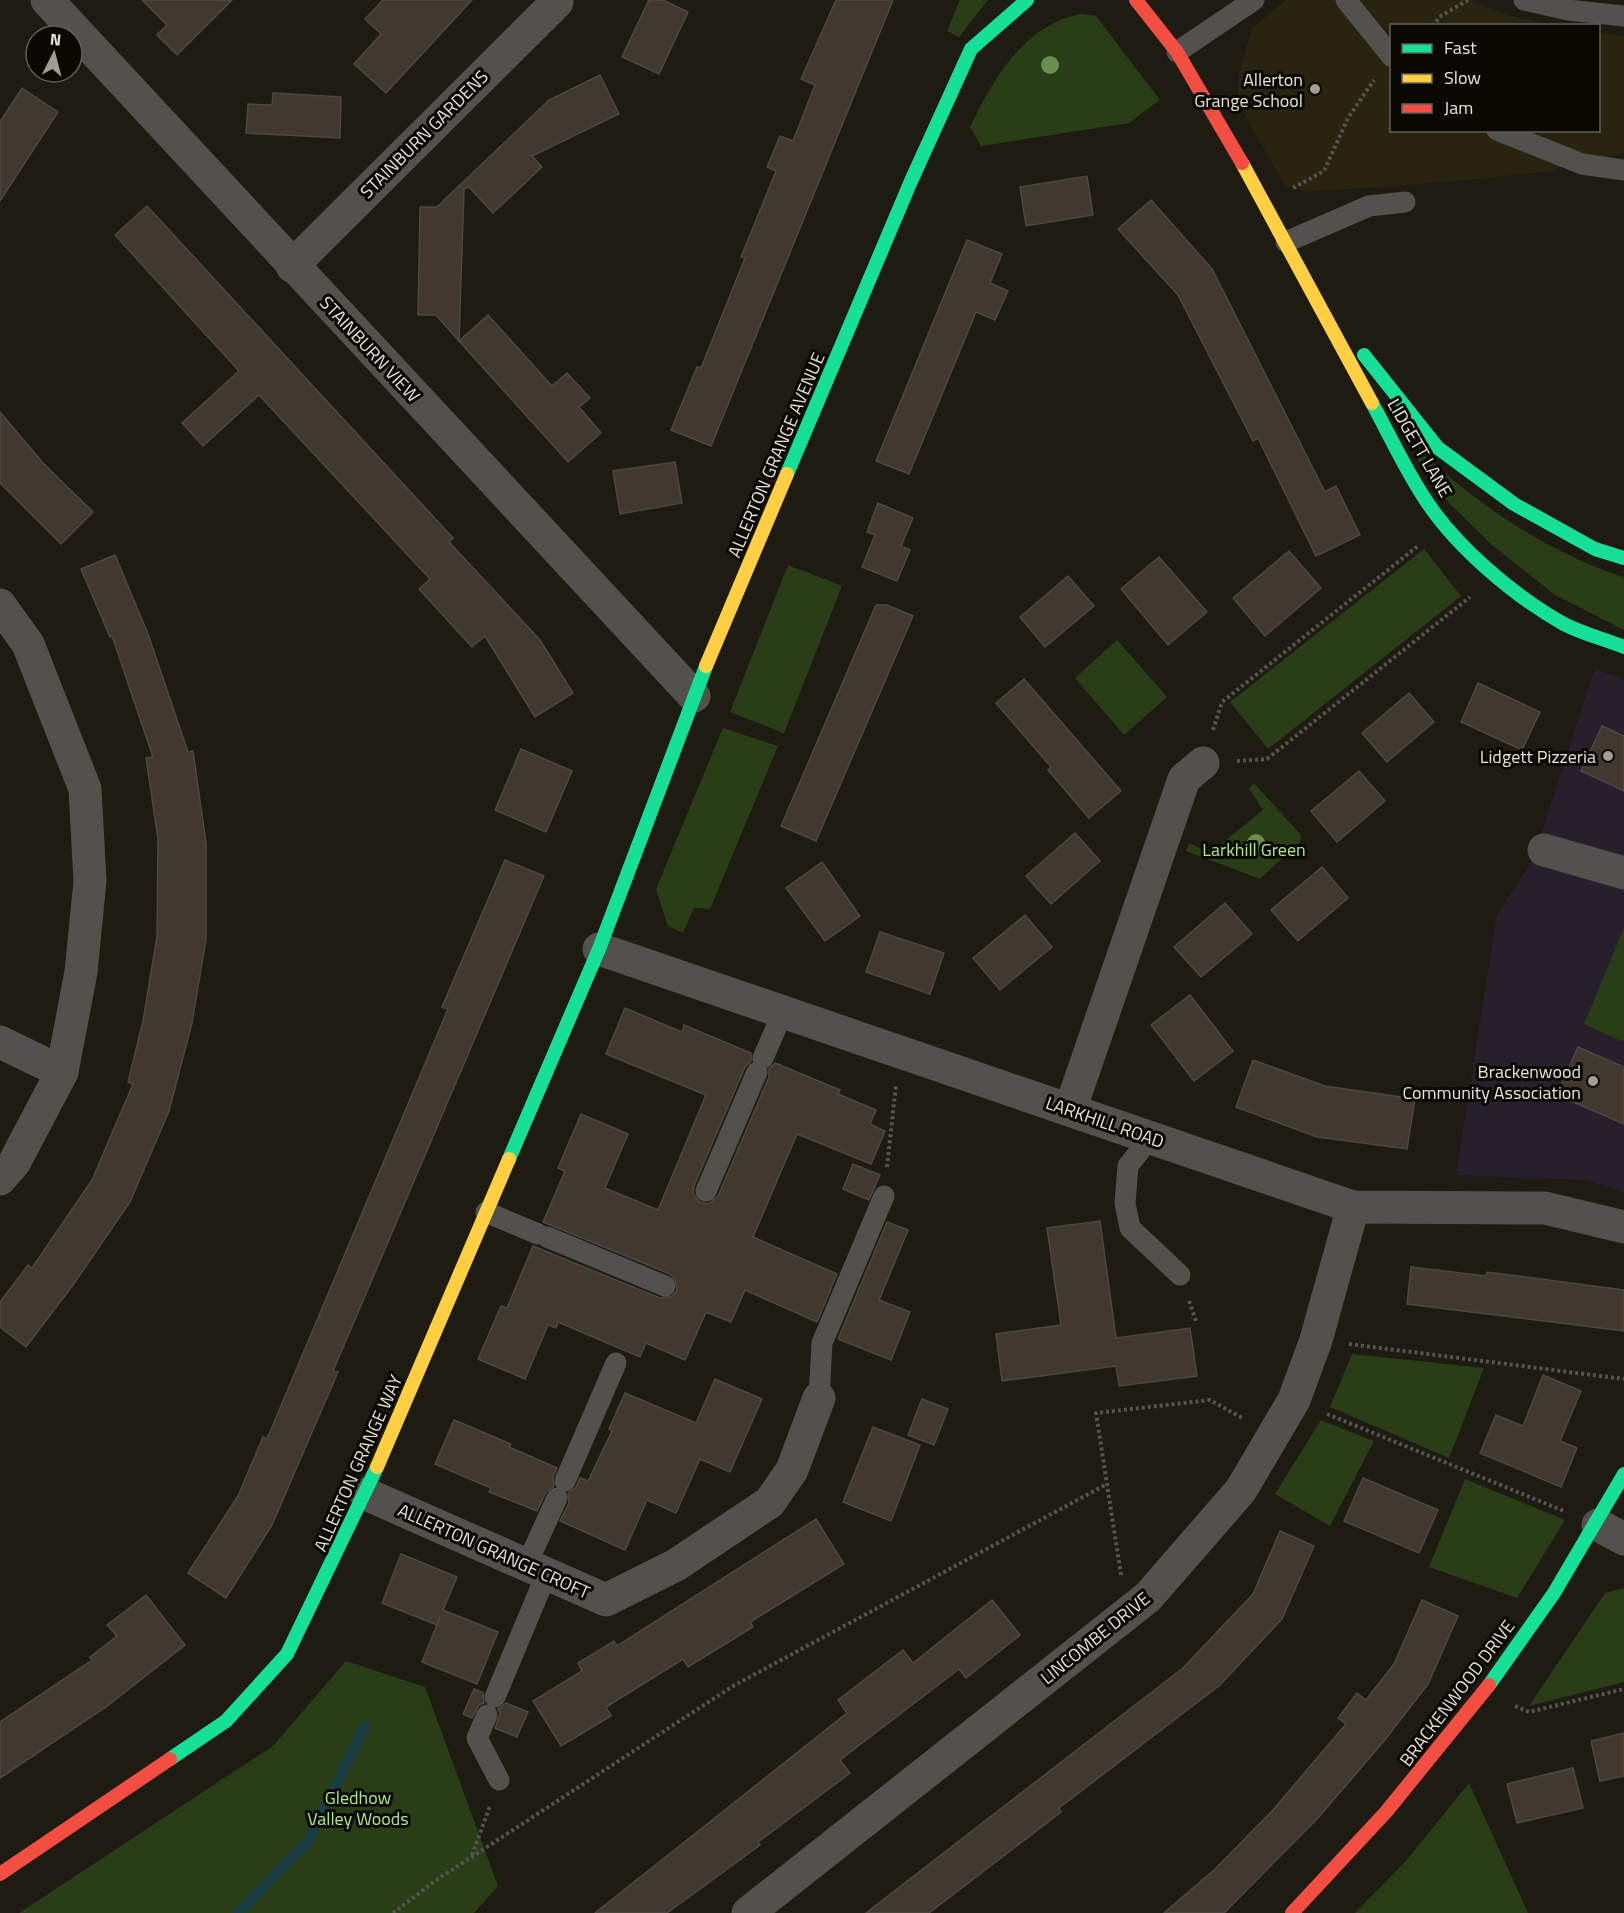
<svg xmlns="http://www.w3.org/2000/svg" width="1624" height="1913" viewBox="0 0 1624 1913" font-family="'Titillium Web',sans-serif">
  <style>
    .commercial { fill: #27202c }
    .built { fill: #29240f }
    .green { fill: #293e16 }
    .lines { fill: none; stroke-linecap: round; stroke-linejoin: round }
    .stream { stroke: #1a3e46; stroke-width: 10 }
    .building { fill: #413930; stroke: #4c4842; stroke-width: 1.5 }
    .path { stroke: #545450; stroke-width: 4; stroke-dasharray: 3 3; stroke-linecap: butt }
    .lane { stroke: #52514e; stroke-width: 21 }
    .street { stroke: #52514e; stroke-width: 33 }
    .fast { stroke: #16e098; stroke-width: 14 }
    .slow { stroke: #ffcf43; stroke-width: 14 }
    .jam { stroke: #f24e42; stroke-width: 14 }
    .tree { fill: #6d8c4f }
    .poi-dot { fill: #a09d93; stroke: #090803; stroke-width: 2 }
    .labels { text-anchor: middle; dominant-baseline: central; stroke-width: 6; stroke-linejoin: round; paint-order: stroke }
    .poi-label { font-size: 18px; fill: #e6e3d9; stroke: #090803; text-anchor: end }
    .street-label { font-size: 18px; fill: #e6e3d9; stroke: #090803 }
    .park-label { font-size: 18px; fill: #aee981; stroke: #090803 }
  </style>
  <rect width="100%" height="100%" fill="#1d1b12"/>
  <!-- commercial -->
  <path class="commercial" d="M1595 669 1624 679V1191L1583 1180 1456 1175 1497 914 1532 861Z"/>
  <!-- built -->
  <path class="built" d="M1286 0H1470L1501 13 1554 25 1392 26V130H1598L1599 33 1624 36V153L1551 171 1448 182 1307 192 1284 185 1238 102 1239 76 1251 29Z"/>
  <!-- green -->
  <g class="green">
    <path d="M960 0H988L959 37 947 31Z"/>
    <path d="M1082 14 1096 16 1160 100 1129 123 981 146 970 127C993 79 1024 24 1082 14Z"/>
    <path d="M1425 456C1483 508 1549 553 1624 577V630L1555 595 1492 545 1448 502 1417 459Z"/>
    <path d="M1424 549 1461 596 1268 749 1230 702Z"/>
    <path d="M788 565 842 586 784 733 730 712Z"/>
    <path d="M1117 640 1167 697 1124 735 1075 678Z"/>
    <path d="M723 728 778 746 710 909 694 908 683 933 668 926 656 889Z"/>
    <path d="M1254 783 1301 835 1300 842 1260 879 1186 851 1189 843 1210 853 1263 810 1249 788Z"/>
    <path d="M1624 928V1040L1621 1041 1584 1024Z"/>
    <path d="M1352 1354 1484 1368 1449 1458 1330 1407Z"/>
    <path d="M1321 1420 1374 1441 1330 1526 1275 1494Z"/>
    <path d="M1465 1479 1565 1520 1517 1598 1429 1567Z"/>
    <path d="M1624 1588V1682L1529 1706 1605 1593Z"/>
    <path d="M346 1661 425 1687 498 1886 474 1913H19L273 1746Z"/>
    <path d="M1469 1783 1528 1913H1355L1405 1862Z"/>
  </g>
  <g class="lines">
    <!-- stream -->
    <path class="stream" d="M238 1913 308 1841 365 1726"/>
  </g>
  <!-- building -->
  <g class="building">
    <path d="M142 0H232L177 55 157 35 167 25Z"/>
    <path d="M383 0H472L386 93 354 64 381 34 365 19Z"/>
    <path d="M649 0H663L688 12 659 74 622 57Z"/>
    <path d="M836 0H893L711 446 671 430 697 367 701 368 745 258 741 257 776 171 767 167 780 136 793 141 815 85 801 79Z"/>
    <path d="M600 75 619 114 532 156 542 167 493 213 469 187 464 189 459 341 436 315H418L420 207H437L549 100Z"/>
    <path d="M22 88 58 112 0 201V122Z"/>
    <path d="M273 93 341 97 340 138 246 133 248 104 272 105Z"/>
    <path d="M1087 176 1093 215 1026 226 1020 187Z"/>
    <path d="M1151 200 1212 269 1325 492 1336 486 1360 535 1316 556 1258 438 1253 441 1178 295 1118 229Z"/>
    <path d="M147 206 453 538 449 542 540 640 573 693 535 717 485 636 472 647 419 589 430 579 259 395 203 446 182 423 239 371 115 235Z"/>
    <path d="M967 240 1002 254 990 283 1008 291 995 320 976 312 909 474 876 461Z"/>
    <path d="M488 315 552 386 567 373 590 398 579 407 601 433 568 462 459 341Z"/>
    <path d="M0 412 43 463 93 512 61 544 0 483Z"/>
    <path d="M675 462 682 503 620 514 613 471Z"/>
    <path d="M878 503 913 518 901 546 910 550 897 581 862 567 875 535 867 532Z"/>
    <path d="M1289 551 1321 588 1265 636 1233 598Z"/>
    <path d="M115 555 148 634 188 752 193 751 206 843V939L192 1023 169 1111 130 1202 73 1285 26 1347 0 1327V1302L28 1265 32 1268 92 1180 109 1140 133 1084 128 1082 143 1021 157 936 158 839 146 758 153 757 112 636 110 637 81 569Z"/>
    <path d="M1159 557 1207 612 1168 645 1121 589Z"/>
    <path d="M1068 576 1094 606 1045 647 1020 617Z"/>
    <path d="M876 605H887L913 616 816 841 781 826Z"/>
    <path d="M1024 679 1121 791 1089 818 1048 770 1051 767 996 703Z"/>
    <path d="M1478 683 1540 712 1522 750 1461 722Z"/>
    <path d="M1409 693 1434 722 1387 762 1362 733Z"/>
    <path d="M1602 726 1624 736V791L1581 771Z"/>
    <path d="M521 749 572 771 546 832 495 810Z"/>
    <path d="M1359 771 1385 801 1337 842 1311 811Z"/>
    <path d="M1075 833 1100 861 1051 904 1026 876Z"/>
    <path d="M505 860 544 876 333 1371 338 1372 272 1525 226 1598 188 1573 238 1496 263 1437 267 1439 448 1009 442 1007Z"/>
    <path d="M822 862 860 916 825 941 786 888Z"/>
    <path d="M1322 867 1348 898 1298 941 1271 910Z"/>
    <path d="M1225 903 1252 934 1201 977 1174 947Z"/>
    <path d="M1025 915 1052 947 1000 990 973 958Z"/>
    <path d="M880 932 944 953 930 994 866 972Z"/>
    <path d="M1190 995 1233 1051 1194 1081 1151 1025Z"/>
    <path d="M625 1008 682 1032 684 1025 751 1053V1061L745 1067 694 1186 693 1193 700 1202 708 1204 718 1196 769 1077V1069L775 1063 840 1090 838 1094 876 1110 870 1124 885 1131 871 1164 797 1134 753 1237 837 1274 817 1322 745 1290 731 1322 706 1312 685 1360 646 1343 640 1357 558 1322 556 1328 548 1325 525 1379 478 1359 501 1306 507 1308 533 1246 660 1298 672 1296 677 1290 675 1279 670 1274 543 1222 565 1171 558 1168 581 1114 628 1134 605 1188 658 1210 706 1095 606 1054Z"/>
    <path d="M1578 1047 1624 1067V1124L1557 1095Z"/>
    <path d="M1253 1060 1325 1086 1415 1099 1407 1149 1317 1137 1236 1107Z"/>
    <path d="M853 1164 880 1175 869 1200 843 1189Z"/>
    <path d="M1100 1221 1116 1338 1190 1328 1197 1376 1119 1386 1116 1366 1002 1381 996 1334 1061 1325 1047 1228Z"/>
    <path d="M887 1222 908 1230 879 1300 910 1312 891 1360 838 1339Z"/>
    <path d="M1411 1267 1486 1276 1487 1272 1624 1290V1331L1407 1304Z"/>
    <path d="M1543 1375 1581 1391 1560 1441 1577 1448 1561 1487 1480 1453 1496 1415 1523 1426Z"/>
    <path d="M715 1379 762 1399 730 1472 700 1459 676 1513 647 1500 625 1550 560 1521 569 1503 568 1493 576 1487 580 1478 588 1481 612 1431 609 1429 625 1393 696 1423Z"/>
    <path d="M922 1399 948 1409 934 1445 908 1435Z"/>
    <path d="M454 1420 511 1444 509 1447 557 1468 553 1477 554 1486 546 1492 537 1511 489 1492 491 1488 435 1464Z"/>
    <path d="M873 1427 920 1445 891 1521 843 1502Z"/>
    <path d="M1363 1478 1438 1510 1419 1553 1344 1521Z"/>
    <path d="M816 1519 844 1564 750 1622 753 1627 688 1667 683 1659 606 1707 611 1716 561 1746 533 1701 582 1671 578 1663 614 1641 617 1646Z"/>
    <path d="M1280 1531 1314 1546 1282 1619 1220 1685 1059 1808 1061 1812 929 1913H866L1183 1668 1253 1594Z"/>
    <path d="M401 1554 457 1577 443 1610 498 1632 477 1684 422 1662 440 1617 437 1625 382 1603Z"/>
    <path d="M146 1595 185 1645 106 1707 0 1778V1722L92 1660 90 1657 117 1636 107 1625Z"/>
    <path d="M992 1600 1020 1635 966 1678 959 1669 840 1760 850 1773 758 1842 760 1845 667 1913H595L847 1713 838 1700 903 1650 913 1663Z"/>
    <path d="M1422 1600 1458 1616 1428 1684 1384 1741 1318 1818 1224 1913H1164L1215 1869 1272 1811 1346 1724 1338 1718 1357 1693 1366 1700 1394 1664Z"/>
    <path d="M474 1689 483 1693 484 1703 479 1705 472 1718 463 1714Z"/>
    <path d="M506 1703 528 1712 517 1737 495 1728 500 1714 498 1709Z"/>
    <path d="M1624 1733V1776L1600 1781 1591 1741Z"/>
    <path d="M1573 1768 1583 1808 1517 1823 1507 1784Z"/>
  </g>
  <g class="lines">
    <!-- path -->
    <g class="path">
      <path d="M1432 26 1441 16 1468 0"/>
      <path d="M1293 188 1324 171 1348 118 1374 80"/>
      <path d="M1213 730 1222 702 1418 546"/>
      <path d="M1237 761 1267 759 1470 597"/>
      <path d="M887 1167 896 1085"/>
      <path d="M1189 1301 1196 1321"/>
      <path d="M1349 1344 1624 1379"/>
      <path d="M1327 1414 1564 1511"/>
      <path d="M1121 1575 1096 1413 1210 1400 1244 1419"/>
      <path d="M1515 1706 1529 1712 1624 1689"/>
      <path d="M472 1855 490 1806"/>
      <path d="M393 1913 435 1881 733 1686 1107 1484"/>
    </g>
    <!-- lane -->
    <g class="lane">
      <path d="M1346 0 1392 57"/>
      <path d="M1524 0 1568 10 1624 16"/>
      <path d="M1177 52 1254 0"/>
      <path d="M1497 130 1582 164 1624 170"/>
      <path d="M1286 242 1369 206 1405 202"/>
      <path d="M763 1058 783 1012"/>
      <path d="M1150 1138 1128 1166 1125 1203 1130 1228 1180 1275"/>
      <path d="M706 1191 757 1072"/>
      <path d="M486 1212 538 1234"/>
      <path d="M547 1237 665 1286"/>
      <path d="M819 1398 822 1343 884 1196"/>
      <path d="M565 1481 616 1363"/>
      <path d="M526 1566 557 1498"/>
      <path d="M495 1697 546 1575"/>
      <path d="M487 1715 477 1738 499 1780"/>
    </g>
    <!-- street -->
    <g class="street">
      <path d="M47 0 694 696"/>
      <path d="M292 266 557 2"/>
      <path d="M0 605 28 644 85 789 90 881 81 972 62 1072 14 1163 0 1179"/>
      <path d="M1544 850 1624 873"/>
      <path d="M599 949 1353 1207 1545 1208 1624 1227"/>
      <path d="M0 1042 62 1072"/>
      <path d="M1070 1110 1184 779 1203 763"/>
      <path d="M366 1494 606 1600 676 1565 770 1502 792 1470 819 1398"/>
      <path d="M1598 1525 1624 1539"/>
      <path d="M748 1913 1148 1597 1241 1490 1294 1400 1316 1340 1353 1207"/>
    </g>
    <!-- fast -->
    <g class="fast">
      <path d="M1364 355 1438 448 1514 504 1595 549 1624 558"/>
      <path d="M1372 403C1389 434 1405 469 1425 499 1455 546 1515 597 1564 624 1583 634 1604 639 1624 647"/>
      <path d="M787 474 911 181 971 49 1027 0"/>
      <path d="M509 1159 599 949 706 666"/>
      <path d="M1489 1685 1554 1593 1624 1474"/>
      <path d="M170 1759 226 1721 287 1654 377 1467"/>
    </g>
    <!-- slow -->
    <g class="slow">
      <path d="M1242 163 1372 403"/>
      <path d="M706 666 787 474"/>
      <path d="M377 1467 509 1159"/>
    </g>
    <!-- jam -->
    <g class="jam">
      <path d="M1136 0 1177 52 1242 163"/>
      <path d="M0 1874 170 1759"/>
      <path d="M1292 1913 1386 1812 1489 1685"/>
    </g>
  </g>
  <!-- trees -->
  <g class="tree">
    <circle cx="1050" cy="65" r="9"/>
    <circle cx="1256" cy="843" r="9"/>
  </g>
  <!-- markers -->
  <g class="poi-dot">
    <circle cx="1315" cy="89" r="6"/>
    <circle cx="1608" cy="756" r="6"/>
    <circle cx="1593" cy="1081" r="6"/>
  </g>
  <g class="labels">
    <!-- poi labels -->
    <g class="poi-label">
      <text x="1303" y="79">Allerton<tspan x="1303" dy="21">Grange School</tspan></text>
      <text x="1596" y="756">Lidgett Pizzeria</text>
      <text x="1581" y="1071">Brackenwood<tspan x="1581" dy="21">Community Association</tspan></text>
    </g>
    <!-- street labels -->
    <g class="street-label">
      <text transform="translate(424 134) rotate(-45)">STAINBURN GARDENS</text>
      <text transform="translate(370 349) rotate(47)">STAINBURN VIEW</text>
      <text transform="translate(1420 448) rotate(60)">LIDGETT LANE</text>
      <text transform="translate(776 455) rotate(-67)">ALLERTON GRANGE AVENUE</text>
      <text transform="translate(1105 1122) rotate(19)">LARKHILL ROAD</text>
      <text transform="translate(358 1463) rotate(-66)">ALLERTON GRANGE WAY</text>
      <text transform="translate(494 1551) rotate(24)">ALLERTON GRANGE CROFT</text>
      <text transform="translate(1095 1638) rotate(-39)">LINCOMBE DRIVE</text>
      <text transform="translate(1457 1693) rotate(-53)">BRACKENWOOD DRIVE</text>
    </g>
    <!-- park labels -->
    <g class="park-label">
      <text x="1254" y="849">Larkhill Green</text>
      <text x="358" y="1797">Gledhow<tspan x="358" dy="21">Valley Woods</tspan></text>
    </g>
  </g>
  <!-- legend -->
  <rect x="1390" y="24" width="210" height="108" fill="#090803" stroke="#616059" stroke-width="1.5"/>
  <rect x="1402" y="44" width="30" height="9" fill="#16e098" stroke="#616059" stroke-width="1.5"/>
  <text x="1444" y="54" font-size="18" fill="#e6e3d9">Fast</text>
  <rect x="1402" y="74" width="30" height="9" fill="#ffcf43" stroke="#616059" stroke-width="1.5"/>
  <text x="1444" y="84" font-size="18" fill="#e6e3d9">Slow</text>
  <rect x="1402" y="104" width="30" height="9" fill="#f24e42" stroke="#616059" stroke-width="1.5"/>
  <text x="1444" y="114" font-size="18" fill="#e6e3d9">Jam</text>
  <!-- north arrow -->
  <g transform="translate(54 54) rotate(6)"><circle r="28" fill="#090803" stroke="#616059" stroke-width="1.5"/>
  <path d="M0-4.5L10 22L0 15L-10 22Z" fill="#a09d93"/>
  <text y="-9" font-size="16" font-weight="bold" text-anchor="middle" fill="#e6e3d9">N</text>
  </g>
</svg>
